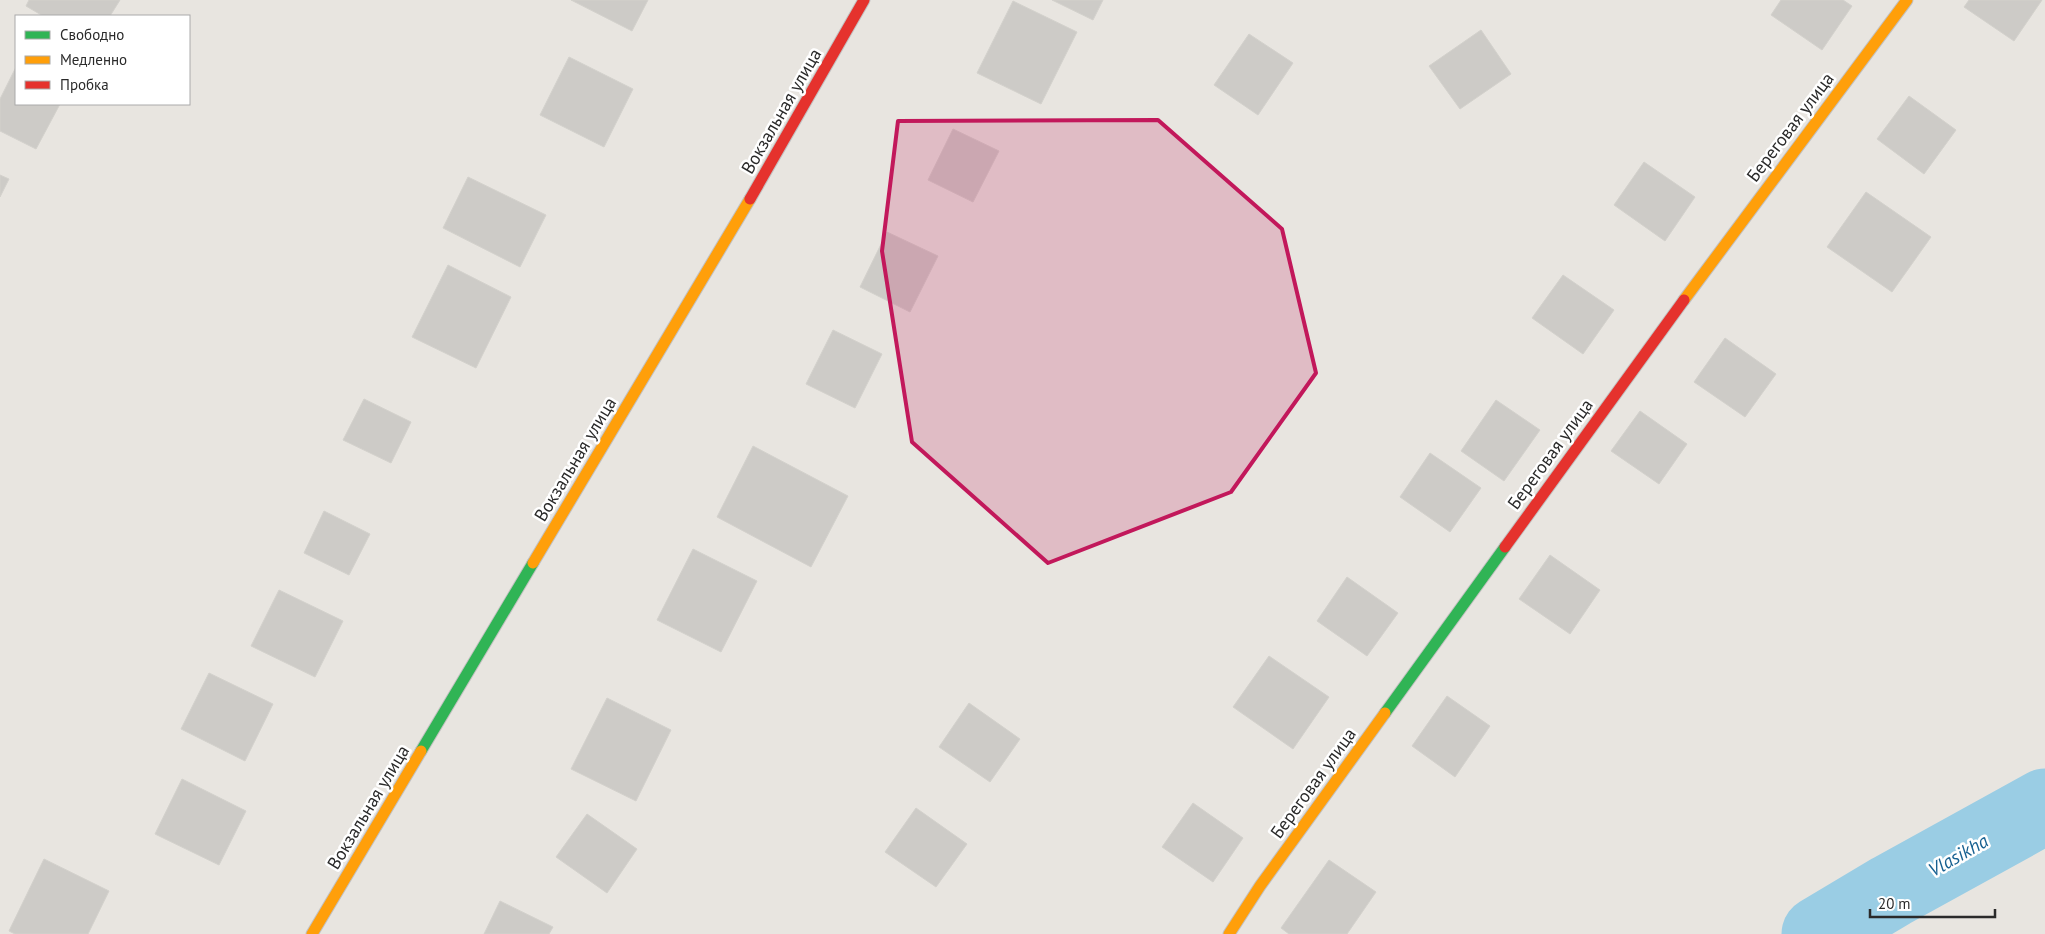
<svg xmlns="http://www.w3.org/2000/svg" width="2045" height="934" viewBox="0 0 2045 934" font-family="'PT Sans',sans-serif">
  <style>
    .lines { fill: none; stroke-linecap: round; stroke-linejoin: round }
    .river { stroke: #9acde4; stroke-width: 75 }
    .building { fill: #cdcbc7; stroke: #d3d1cc }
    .fast-casing { stroke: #c2c1c1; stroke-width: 13 }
    .slow-casing { stroke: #c2c1c1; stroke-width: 13 }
    .jam-casing { stroke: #c2c1c1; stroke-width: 13 }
    .fast { stroke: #30b455; stroke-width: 11 }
    .slow { stroke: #ff9f0a; stroke-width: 11 }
    .jam { stroke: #e5322d; stroke-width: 11 }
    .marked { fill: #c2185b; fill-opacity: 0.2; stroke: #c2185b; stroke-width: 4; stroke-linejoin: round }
    .labels { text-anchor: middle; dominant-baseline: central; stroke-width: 5; stroke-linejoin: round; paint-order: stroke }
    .street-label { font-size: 18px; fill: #2a2a2a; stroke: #fff }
    .water-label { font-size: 19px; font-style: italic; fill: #186191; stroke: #fff }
  </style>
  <rect width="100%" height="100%" fill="#e8e5e0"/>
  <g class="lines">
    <!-- river -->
    <path class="river" d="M1819 934 1891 891 2045 806"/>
  </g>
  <!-- building -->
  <g class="building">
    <path d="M29 0H120L110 16H43L26 6Z"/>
    <path d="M571 0H648L632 31Z"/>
    <path d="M1052 0H1103L1093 20Z"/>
    <path d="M1781 0H1843L1852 6 1822 50 1771 15Z"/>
    <path d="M1969 0H2042L2014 41 1964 7Z"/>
    <path d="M1013 1 1077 32 1041 104 977 73Z"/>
    <path d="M1481 30 1511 74 1460 109 1429 66Z"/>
    <path d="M1249 34 1293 63 1258 115 1214 85Z"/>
    <path d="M569 57 633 89 604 147 540 115Z"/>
    <path d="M16 67V104H60L36 149 0 131V99Z"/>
    <path d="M1909 96 1956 130 1924 174 1877 139Z"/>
    <path d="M953 129 999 151 973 202 928 180Z"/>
    <path d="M1644 162 1695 197 1665 241 1614 205Z"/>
    <path d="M0 175 9 179 0 197Z"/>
    <path d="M468 177 546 215 520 267 443 228Z"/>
    <path d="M1866 192 1931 237 1892 292 1827 247Z"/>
    <path d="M887 232 938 256 910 312 860 287Z"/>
    <path d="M448 265 511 297 476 368 412 337Z"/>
    <path d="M1563 275 1614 310 1583 354 1532 318Z"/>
    <path d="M833 330 882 354 855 408 806 384Z"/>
    <path d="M1725 338 1776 374 1745 417 1694 382Z"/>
    <path d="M364 399 411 422 391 463 343 440Z"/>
    <path d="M1496 400 1540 430 1504 481 1461 451Z"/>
    <path d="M1640 411 1687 444 1659 484 1611 451Z"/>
    <path d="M753 446 848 496 811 567 717 517Z"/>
    <path d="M1430 453 1481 488 1450 532 1400 497Z"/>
    <path d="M324 511 370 534 349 575 304 553Z"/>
    <path d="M693 549 757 581 721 652 657 620Z"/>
    <path d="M1550 555 1600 590 1570 634 1519 599Z"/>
    <path d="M1347 577 1398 613 1367 656 1317 621Z"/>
    <path d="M279 590 343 621 315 677 251 646Z"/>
    <path d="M1269 656 1329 697 1293 749 1233 707Z"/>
    <path d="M209 673 273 704 245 761 181 729Z"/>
    <path d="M1447 696 1490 726 1455 777 1412 746Z"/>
    <path d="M607 698 671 730 636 801 571 769Z"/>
    <path d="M969 703 1020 739 990 782 939 747Z"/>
    <path d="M182 779 246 811 219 865 155 834Z"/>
    <path d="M1193 803 1243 838 1213 882 1162 847Z"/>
    <path d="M916 808 967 844 936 887 885 852Z"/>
    <path d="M587 814 637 849 607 893 556 857Z"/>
    <path d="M44 859 109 891 88 934H15L9 931Z"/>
    <path d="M1329 860 1376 892 1347 934H1289L1281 928Z"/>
    <path d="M500 901 553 927 549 934H484Z"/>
  </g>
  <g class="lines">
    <!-- fast casing -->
    <g class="fast-casing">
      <g id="fast">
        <path d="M1385 713 1505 547"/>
        <path d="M421 751 533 563"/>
      </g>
    </g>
    <!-- slow casing -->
    <g class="slow-casing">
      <g id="slow">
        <path d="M1684 300 1907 0"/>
        <path d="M533 563 750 199"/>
        <path d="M312 934 421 751"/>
        <path d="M1229 934 1260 886 1385 713"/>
      </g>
    </g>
    <!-- jam casing -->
    <g class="jam-casing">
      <g id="jam">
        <path d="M750 199 864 0"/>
        <path d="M1505 547 1684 300"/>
      </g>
    </g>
    <!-- fast -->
    <use href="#fast" class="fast"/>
    <!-- slow -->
    <use href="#slow" class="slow"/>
    <!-- jam -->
    <use href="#jam" class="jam"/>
  </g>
  <!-- marked area -->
  <path class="marked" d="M1158 120 1282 229 1316 373 1231 492 1048 563 912 442 882 251 898 121Z"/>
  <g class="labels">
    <!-- street labels -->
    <g class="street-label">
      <text transform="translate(781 111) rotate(-60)">Вокзальная улица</text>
      <text transform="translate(1790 127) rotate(-53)">Береговая улица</text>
      <text transform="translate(1550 454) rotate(-54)">Береговая улица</text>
      <text transform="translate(575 459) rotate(-59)">Вокзальная улица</text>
      <text transform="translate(1313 783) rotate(-54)">Береговая улица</text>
      <text transform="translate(368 807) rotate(-59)">Вокзальная улица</text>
    </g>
    <!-- water labels -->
    <g class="water-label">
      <text transform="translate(1958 855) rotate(-30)">Vlasikha</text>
    </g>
  </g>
  <!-- legend -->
  <rect x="15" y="15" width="175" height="90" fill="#ffffff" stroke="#aaaaaa"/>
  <rect x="25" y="31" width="25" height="8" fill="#30b455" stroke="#aaaaaa"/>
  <text x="60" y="40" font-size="15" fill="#2a2a2a">Свободно</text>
  <rect x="25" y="56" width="25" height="8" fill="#ff9f0a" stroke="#aaaaaa"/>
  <text x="60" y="65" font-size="15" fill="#2a2a2a">Медленно</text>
  <rect x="25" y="81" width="25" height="8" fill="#e5322d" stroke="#aaaaaa"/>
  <text x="60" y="90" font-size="15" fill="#2a2a2a">Пробка</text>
  <!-- scale -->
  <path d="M1870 909v8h125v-8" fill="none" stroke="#2a2a2a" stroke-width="2.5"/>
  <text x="1878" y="909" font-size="15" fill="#2a2a2a" stroke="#ffffff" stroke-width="4" paint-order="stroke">20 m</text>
</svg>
